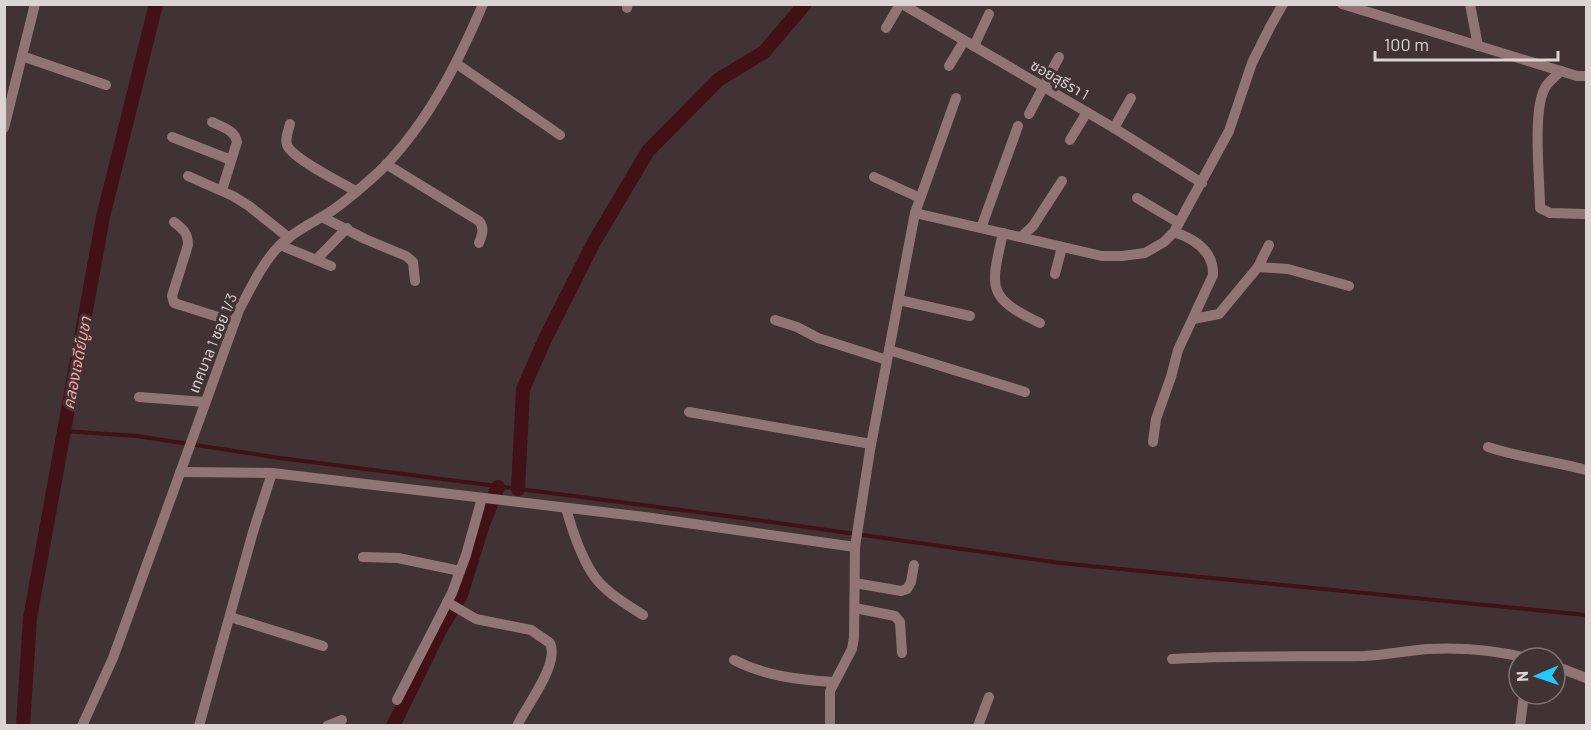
<svg xmlns="http://www.w3.org/2000/svg" width="1591" height="730" viewBox="0 0 1591 730" font-family="Barlow,'Noto Sans Thai',sans-serif">
  <style>
    .lines { fill: none; stroke-linecap: round; stroke-linejoin: round }
    .stream { stroke: #421017; stroke-width: 4 }
    .canal { stroke: #421017; stroke-width: 14 }
    .minor { stroke: #917576; stroke-width: 10 }
    .labels { text-anchor: middle; dominant-baseline: central; stroke-width: 6; stroke-linejoin: round; paint-order: stroke }
    .street-label { font-size: 15px; fill: #dcd3d3; stroke: #413333 }
    .water-label { font-size: 16px; font-style: italic; fill: #fda3a8; stroke: #413333 }
  </style>
  <rect width="100%" height="100%" fill="#413333"/>
  <g class="lines">
    <!-- stream -->
    <path class="stream" d="M64 431 137 436 280 458 735 517 1060 563 1586 615"/>
    <!-- canal -->
    <g class="canal">
      <path d="M518 489 523 389 545 339 594 242 648 151 718 80 764 52 805 4"/>
      <path d="M23 726 30 618 64 431 103 217 156 4"/>
      <path d="M393 726 441 628 461 595 483 524 498 487"/>
    </g>
    <!-- minor -->
    <g class="minor">
      <path d="M902 4 1114 128 1202 183"/>
      <path d="M1342 4 1577 76H1586"/>
      <path d="M1470 4 1478 46"/>
      <path d="M627 8 628 4"/>
      <path d="M886 28 900 4"/>
      <path d="M974 46 989 14"/>
      <path d="M22 56 106 85"/>
      <path d="M457 64 560 135"/>
      <path d="M949 66 964 41"/>
      <path d="M1561 71C1556 76 1548 82 1545 88 1532 111 1540 179 1540 208L1550 213 1586 214"/>
      <path d="M1029 114 1059 57"/>
      <path d="M212 122C222 127 235 130 237 142L222 190"/>
      <path d="M290 124C288 132 284 141 288 147 297 161 340 182 356 191"/>
      <path d="M4 128 35 4"/>
      <path d="M1114 128 1131 98"/>
      <path d="M172 137 231 160"/>
      <path d="M1070 140 1087 112"/>
      <path d="M386 164 479 221C485 228 482 235 479 243"/>
      <path d="M188 176 233 196 249 206 289 238"/>
      <path d="M874 177 920 198"/>
      <path d="M1137 198 1179 223"/>
      <path d="M915 213 1102 256H1122L1145 253 1164 242 1174 232 1229 131 1252 63 1270 27 1283 4"/>
      <path d="M322 217 365 239 406 256 413 262 415 281"/>
      <path d="M174 222C183 229 188 233 188 245L172 296 174 303 234 322"/>
      <path d="M981 228 1018 126"/>
      <path d="M1003 233C991 287 985 297 1040 323"/>
      <path d="M1021 237 1033 226 1062 181"/>
      <path d="M280 245 331 266"/>
      <path d="M316 260 347 228"/>
      <path d="M1258 267 1269 245"/>
      <path d="M1055 274 1062 247"/>
      <path d="M899 300 970 316"/>
      <path d="M1193 319 1219 314 1258 267 1288 269 1349 286"/>
      <path d="M775 320 797 327 818 338 887 360"/>
      <path d="M889 350 1025 392"/>
      <path d="M139 397 205 402"/>
      <path d="M689 412 871 444"/>
      <path d="M1153 442 1156 419 1171 377 1178 350 1213 275C1214 251 1195 239 1174 232"/>
      <path d="M1488 447C1521 458 1554 461 1586 470"/>
      <path d="M180 472 272 473 645 517 855 547"/>
      <path d="M566 508C572 530 580 554 592 573 603 591 626 604 643 615"/>
      <path d="M363 557 398 558 460 571"/>
      <path d="M855 583 901 591 907 589 911 582 914 565"/>
      <path d="M447 602 476 619 531 630 550 643C560 664 526 706 517 726"/>
      <path d="M855 608 895 616 900 622 902 653"/>
      <path d="M230 617 323 646"/>
      <path d="M1172 659C1236 655 1300 657 1364 656 1385 655 1406 651 1427 649 1461 647 1494 650 1527 658"/>
      <path d="M734 660C765 676 799 680 834 682"/>
      <path d="M1555 666 1586 678"/>
      <path d="M397 700 452 593 466 555 482 498"/>
      <path d="M82 726 113 658 239 310C251 288 262 263 280 245 294 231 314 222 330 212 349 199 367 183 383 168 428 122 458 63 483 4"/>
      <path d="M199 726 253 532 272 473"/>
      <path d="M327 726 342 720"/>
      <path d="M830 726V691L852 649 854 638 855 547 870 450 915 213 956 98"/>
      <path d="M978 726 989 697"/>
      <path d="M1520 726 1524 694"/>
    </g>
  </g>
  <g class="labels">
    <!-- street labels -->
    <g class="street-label">
      <text transform="translate(1060 79) rotate(30)">ซอยสุธีรา 1</text>
      <text transform="translate(212 343) rotate(-68)">เทศบาล 1 ซอย 1/3</text>
    </g>
    <!-- water labels -->
    <g class="water-label">
      <text transform="translate(76 363) rotate(-79)">คลองเจดีย์บูชา</text>
    </g>
  </g>
  <!-- border -->
  <rect width="1591" height="730" fill="none" stroke="#dcd3d3" stroke-width="12"/>
  <!-- north arrow -->
  <g transform="translate(1537 676) rotate(268)"><circle r="28" fill="#413333" stroke="#7f7373" stroke-width="1.5"/>
  <path d="M0-4.5L10 22L0 15L-10 22Z" fill="#22c9fe"/>
  <text y="-9" font-size="16" font-weight="bold" text-anchor="middle" fill="#dcd3d3">N</text>
  </g>
  <!-- scale -->
  <path d="M1375 51v9h183v-9" fill="none" stroke="#dcd3d3" stroke-width="3"/>
  <text x="1384" y="51" font-size="18" fill="#dcd3d3" stroke="#413333" stroke-width="4.5" paint-order="stroke">100 m</text>
</svg>
